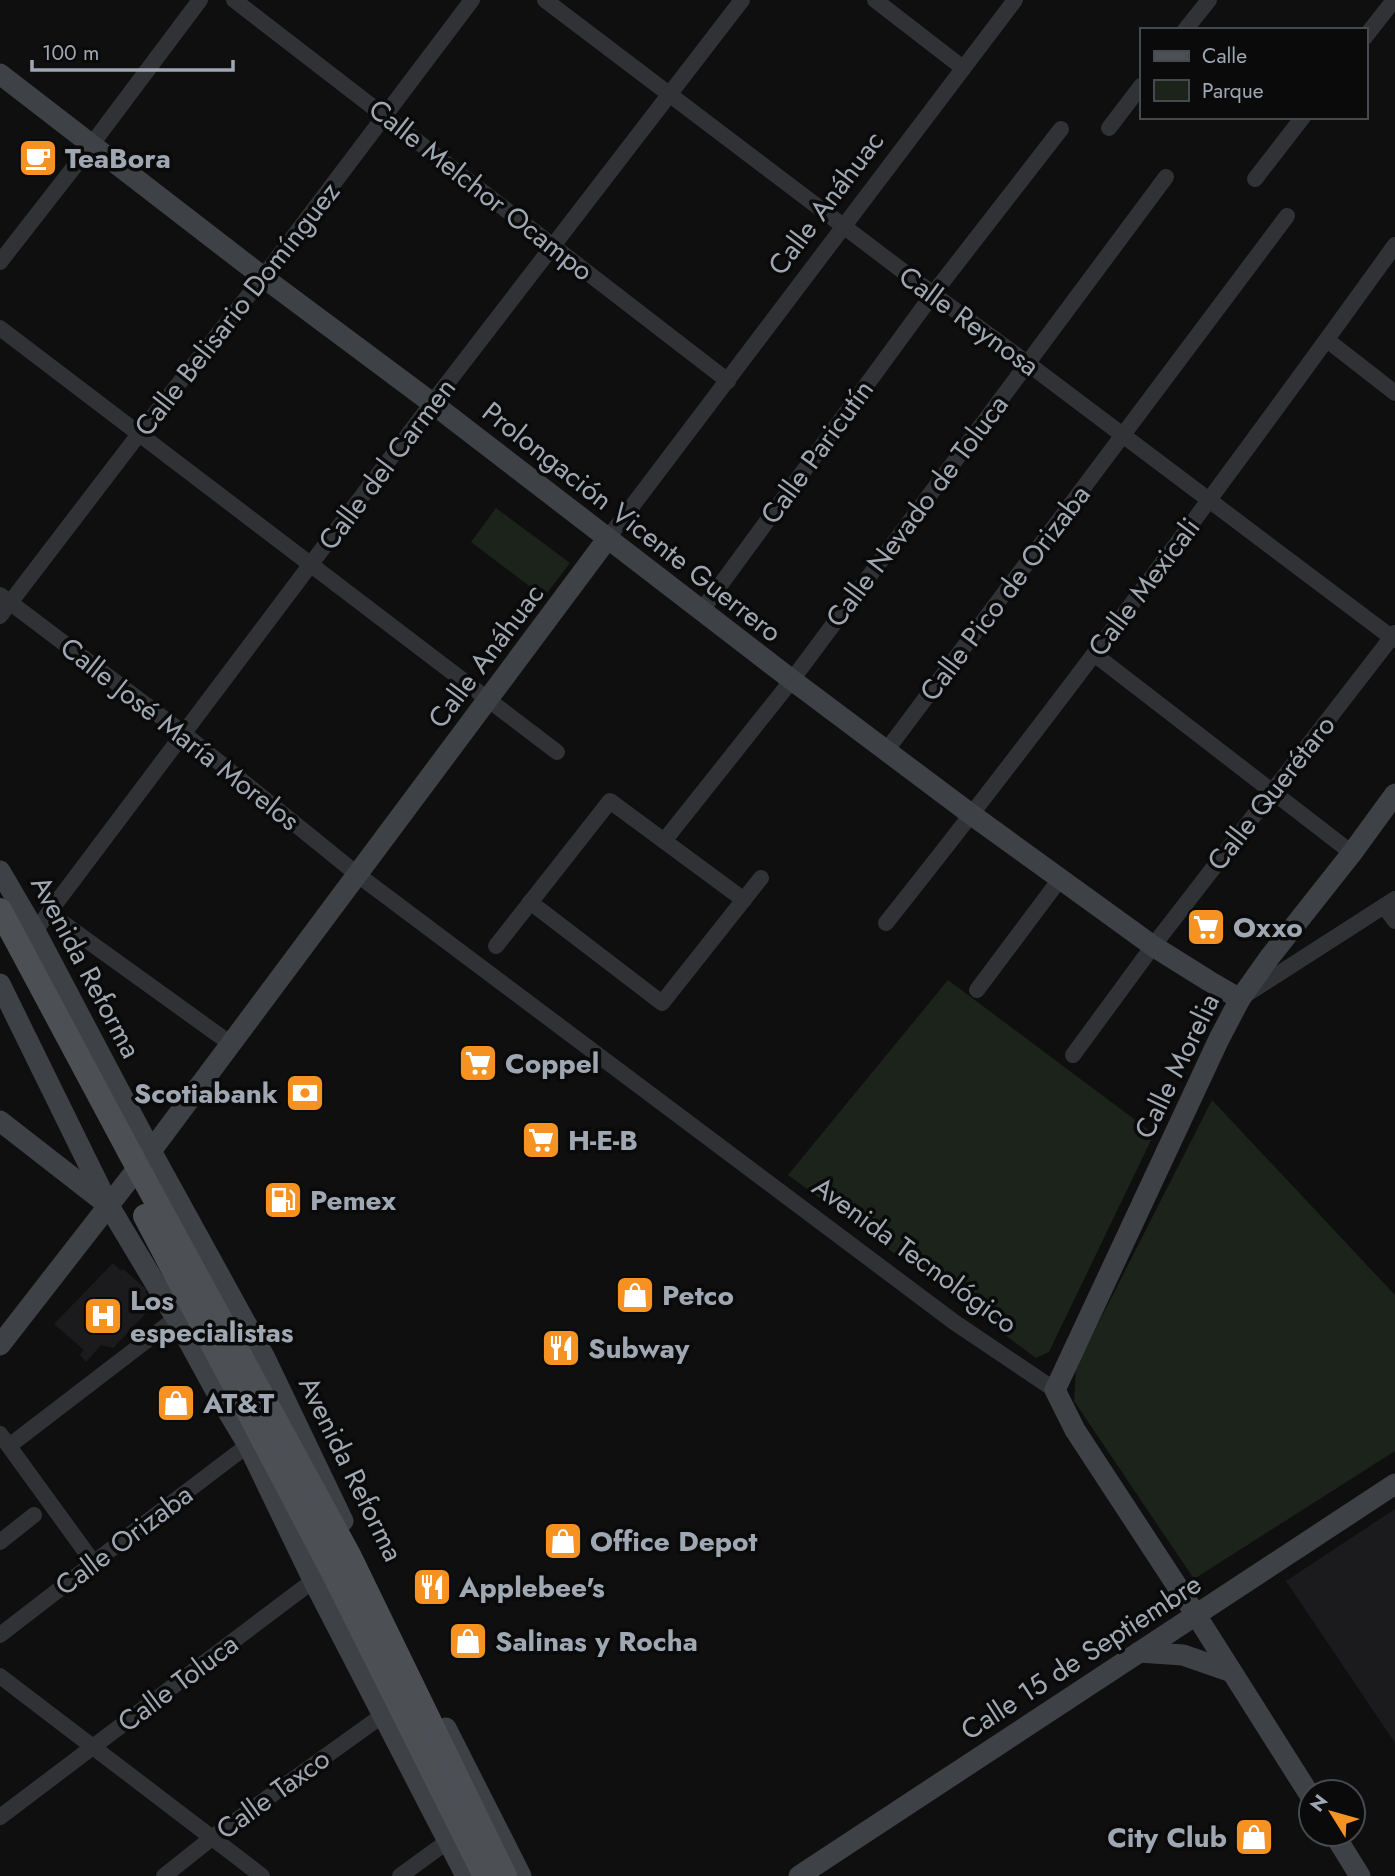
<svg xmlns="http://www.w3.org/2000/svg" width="1395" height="1876" viewBox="0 0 1395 1876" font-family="Jost,sans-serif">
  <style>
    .built { fill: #1b1b1d }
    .green { fill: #1b231b }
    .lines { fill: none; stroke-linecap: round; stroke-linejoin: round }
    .street { stroke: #303235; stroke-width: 16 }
    .secondary { stroke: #3e4145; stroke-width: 21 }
    .primary { stroke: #4c4f54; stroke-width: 24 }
    .labels { text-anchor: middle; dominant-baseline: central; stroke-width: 7; stroke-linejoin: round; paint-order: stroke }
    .poi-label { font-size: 28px; font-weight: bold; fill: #9fa8b2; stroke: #0a0a0b; text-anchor: start }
    .street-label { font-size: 28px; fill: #9fa8b2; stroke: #0a0a0b }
  </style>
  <rect width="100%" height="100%" fill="#0f0f10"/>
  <!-- built -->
  <g class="built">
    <path d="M113 1263 121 1271 123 1269 147 1290 145 1292 150 1297 151 1308 113 1348 101 1345 86 1362 80 1355 84 1350 54 1324Z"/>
    <path d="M1395 1509V1743L1286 1581Z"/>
  </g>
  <!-- green -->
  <g class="green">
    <path d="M496 508 570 563 544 597 471 542Z"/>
    <path d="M948 980 1154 1134 1049 1352 1036 1358 788 1175Z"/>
    <path d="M1212 1100 1395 1295V1451L1194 1579 1074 1401 1076 1367Z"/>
  </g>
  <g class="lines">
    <!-- street -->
    <g class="street">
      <path d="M234 0 728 381"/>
      <path d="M545 0 933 294 1027 363 1395 640"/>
      <path d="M875 0 963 68"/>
      <path d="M1185 30 1209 0"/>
      <path d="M1365 37 1394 0"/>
      <path d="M1109 128 1141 86"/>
      <path d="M1255 179 1303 117"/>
      <path d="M0 262 92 144 200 0"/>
      <path d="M0 328 557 752"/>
      <path d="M1327 340 1395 393"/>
      <path d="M608 538 1015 0"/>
      <path d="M0 595 183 733 358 875 954 1322 1055 1390"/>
      <path d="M702 610 933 294 1061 129"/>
      <path d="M0 616 139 434 263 277 472 0"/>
      <path d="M1094 654 1352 853"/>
      <path d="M886 751 1287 216"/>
      <path d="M664 841 792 680 1166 177"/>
      <path d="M530 902 662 1003 761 878"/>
      <path d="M1384 906 1395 921"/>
      <path d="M49 913 231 1044"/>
      <path d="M886 923C1062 702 1230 474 1395 245"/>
      <path d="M35 931 432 403 742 0"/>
      <path d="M496 946 610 801 744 900"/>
      <path d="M977 990 1060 879"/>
      <path d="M1250 992 1395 899"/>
      <path d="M1073 1055 1153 946 1395 633"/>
      <path d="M0 1434 93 1562"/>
      <path d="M9 1446 176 1318"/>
      <path d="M0 1542 34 1515"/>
      <path d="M0 1635 140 1527 248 1445"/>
      <path d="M0 1676 262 1876"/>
      <path d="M0 1817 322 1574"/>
      <path d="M164 1876 213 1837 383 1715"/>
      <path d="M400 1876 448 1841"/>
    </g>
    <!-- secondary -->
    <g class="secondary">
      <path d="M0 74 263 277 432 403 792 680 972 815 1153 946 1209 981 1240 999"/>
      <path d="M0 871 35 931 151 1151 265 1358 343 1521"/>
      <path d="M0 984 109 1206 176 1318 218 1395 248 1445 313 1580 466 1876"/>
      <path d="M0 1121 104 1202"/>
      <path d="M0 1345 151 1151 608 538"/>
      <path d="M1139 1652 1183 1655 1232 1672"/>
      <path d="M446 1728 521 1876"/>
      <path d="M1311 1797 1196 1615 1075 1430 1055 1390 1219 1039 1240 999 1269 958 1352 853 1395 794"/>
      <path d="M1334 1834 1360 1876"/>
      <path d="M799 1876 1395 1484"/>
    </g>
    <!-- primary -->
    <g class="primary">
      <path d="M0 910 138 1168 349 1555 505 1876"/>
      <path d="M145 1216 330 1567 485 1876"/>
    </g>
  </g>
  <!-- icons -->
  <defs>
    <g id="cafe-square" transform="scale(2.0125)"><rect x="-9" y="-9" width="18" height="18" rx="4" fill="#f69221" stroke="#0a0a0b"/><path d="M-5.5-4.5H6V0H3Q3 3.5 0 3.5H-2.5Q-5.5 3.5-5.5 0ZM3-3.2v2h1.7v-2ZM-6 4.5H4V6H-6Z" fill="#fff"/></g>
    <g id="supermarket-square" transform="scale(2.0125)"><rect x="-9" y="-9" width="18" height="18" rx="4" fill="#f69221" stroke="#0a0a0b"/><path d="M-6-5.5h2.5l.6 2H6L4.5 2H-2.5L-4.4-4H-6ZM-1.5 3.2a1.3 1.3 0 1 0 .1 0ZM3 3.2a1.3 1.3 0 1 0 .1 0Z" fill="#fff"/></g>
    <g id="bank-square" transform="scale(2.0125)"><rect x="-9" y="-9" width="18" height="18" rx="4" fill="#f69221" stroke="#0a0a0b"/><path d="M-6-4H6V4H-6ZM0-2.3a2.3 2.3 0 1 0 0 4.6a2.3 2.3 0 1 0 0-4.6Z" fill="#fff"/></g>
    <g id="fuel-square" transform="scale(2.0125)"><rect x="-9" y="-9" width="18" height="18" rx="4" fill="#f69221" stroke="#0a0a0b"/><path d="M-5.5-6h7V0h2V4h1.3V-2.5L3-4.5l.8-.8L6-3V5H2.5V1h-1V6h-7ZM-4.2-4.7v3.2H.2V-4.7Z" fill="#fff"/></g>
    <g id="shop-square" transform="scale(2.0125)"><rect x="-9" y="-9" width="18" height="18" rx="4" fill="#f69221" stroke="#0a0a0b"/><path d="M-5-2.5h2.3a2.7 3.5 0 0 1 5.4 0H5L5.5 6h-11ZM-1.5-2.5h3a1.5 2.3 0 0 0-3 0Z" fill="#fff"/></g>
    <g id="hospital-square" transform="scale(2.0125)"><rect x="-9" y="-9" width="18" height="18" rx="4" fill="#f69221" stroke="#0a0a0b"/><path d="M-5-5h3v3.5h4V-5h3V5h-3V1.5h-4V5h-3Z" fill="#fff"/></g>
    <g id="restaurant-square" transform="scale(2.0125)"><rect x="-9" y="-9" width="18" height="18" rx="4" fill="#f69221" stroke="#0a0a0b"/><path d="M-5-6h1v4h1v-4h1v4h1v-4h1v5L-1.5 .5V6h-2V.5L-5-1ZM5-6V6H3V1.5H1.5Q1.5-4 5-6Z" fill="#fff"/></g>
  </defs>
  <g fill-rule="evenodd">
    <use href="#cafe-square" x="38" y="158"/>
    <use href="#supermarket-square" x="1206" y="927"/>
    <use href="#supermarket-square" x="478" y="1063"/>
    <use href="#bank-square" x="305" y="1093"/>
    <use href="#supermarket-square" x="541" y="1140"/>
    <use href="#fuel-square" x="283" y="1200"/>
    <use href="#shop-square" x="635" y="1295"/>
    <use href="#hospital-square" x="103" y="1316"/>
    <use href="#restaurant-square" x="561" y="1348"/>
    <use href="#shop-square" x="176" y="1403"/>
    <use href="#shop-square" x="563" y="1541"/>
    <use href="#restaurant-square" x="432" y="1587"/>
    <use href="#shop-square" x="468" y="1641"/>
    <use href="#shop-square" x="1254" y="1837"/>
  </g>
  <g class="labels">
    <!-- poi labels -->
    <g class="poi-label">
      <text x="65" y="158">TeaBora</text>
      <text x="1233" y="927">Oxxo</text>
      <text x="505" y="1063">Coppel</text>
      <text x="278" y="1093" text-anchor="end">Scotiabank</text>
      <text x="568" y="1140">H-E-B</text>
      <text x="310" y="1200">Pemex</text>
      <text x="662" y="1295">Petco</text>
      <text x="130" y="1300">Los<tspan x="130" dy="32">especialistas</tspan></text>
      <text x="588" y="1348">Subway</text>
      <text x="203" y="1403">AT&amp;T</text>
      <text x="590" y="1541">Office Depot</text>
      <text x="459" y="1587">Applebee's</text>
      <text x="495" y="1641">Salinas y Rocha</text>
      <text x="1227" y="1837" text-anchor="end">City Club</text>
    </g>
    <!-- street labels -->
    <g class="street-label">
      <text transform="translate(481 190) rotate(38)">Calle Melchor Ocampo</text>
      <text transform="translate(826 203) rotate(-53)">Calle Anáhuac</text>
      <text transform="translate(237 309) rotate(-52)">Calle Belisario Domínguez</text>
      <text transform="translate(969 321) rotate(36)">Calle Reynosa</text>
      <text transform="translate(817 452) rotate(-54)">Calle Paricutín</text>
      <text transform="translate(387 464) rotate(-53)">Calle del Carmen</text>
      <text transform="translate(917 511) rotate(-53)">Calle Nevado de Toluca</text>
      <text transform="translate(632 522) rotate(38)">Prolongación Vicente Guerrero</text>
      <text transform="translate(1144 587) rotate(-53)">Calle Mexicali</text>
      <text transform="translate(1005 593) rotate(-53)">Calle Pico de Orizaba</text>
      <text transform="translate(486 656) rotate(-53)">Calle Anáhuac</text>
      <text transform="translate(180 734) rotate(38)">Calle José María Morelos</text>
      <text transform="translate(1271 793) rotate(-52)">Calle Querétaro</text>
      <text transform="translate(86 967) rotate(62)">Avenida Reforma</text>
      <text transform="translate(1177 1066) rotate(-64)">Calle Morelia</text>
      <text transform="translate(915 1255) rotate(36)">Avenida Tecnológico</text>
      <text transform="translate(351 1469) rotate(64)">Avenida Reforma</text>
      <text transform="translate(124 1540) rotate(-37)">Calle Orizaba</text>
      <text transform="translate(1081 1657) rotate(-33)">Calle 15 de Septiembre</text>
      <text transform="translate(178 1683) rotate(-37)">Calle Toluca</text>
      <text transform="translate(273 1794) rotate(-36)">Calle Taxco</text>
    </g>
  </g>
  <!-- legend -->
  <rect x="1140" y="28" width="228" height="91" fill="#0a0a0b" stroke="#46494e" stroke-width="2"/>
  <rect x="1154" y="51" width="35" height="10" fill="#4c4f54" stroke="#46494e" stroke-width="2"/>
  <text x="1202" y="63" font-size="21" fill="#9fa8b2">Calle</text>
  <rect x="1154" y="80" width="35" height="21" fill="#1b231b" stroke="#46494e" stroke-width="2"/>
  <text x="1202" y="98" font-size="21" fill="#9fa8b2">Parque</text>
  <!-- north arrow -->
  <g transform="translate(1332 1813) rotate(307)"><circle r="33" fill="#0a0a0b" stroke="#46494e" stroke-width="2"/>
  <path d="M0-5L12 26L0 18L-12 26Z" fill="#f69221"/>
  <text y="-10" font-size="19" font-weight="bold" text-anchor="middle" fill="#9fa8b2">N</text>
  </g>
  <!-- scale -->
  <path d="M32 60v10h201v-10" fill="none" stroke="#9fa8b2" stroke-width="3.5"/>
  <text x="42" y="60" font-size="21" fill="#9fa8b2" stroke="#0a0a0b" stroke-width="5" paint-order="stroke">100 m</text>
</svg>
